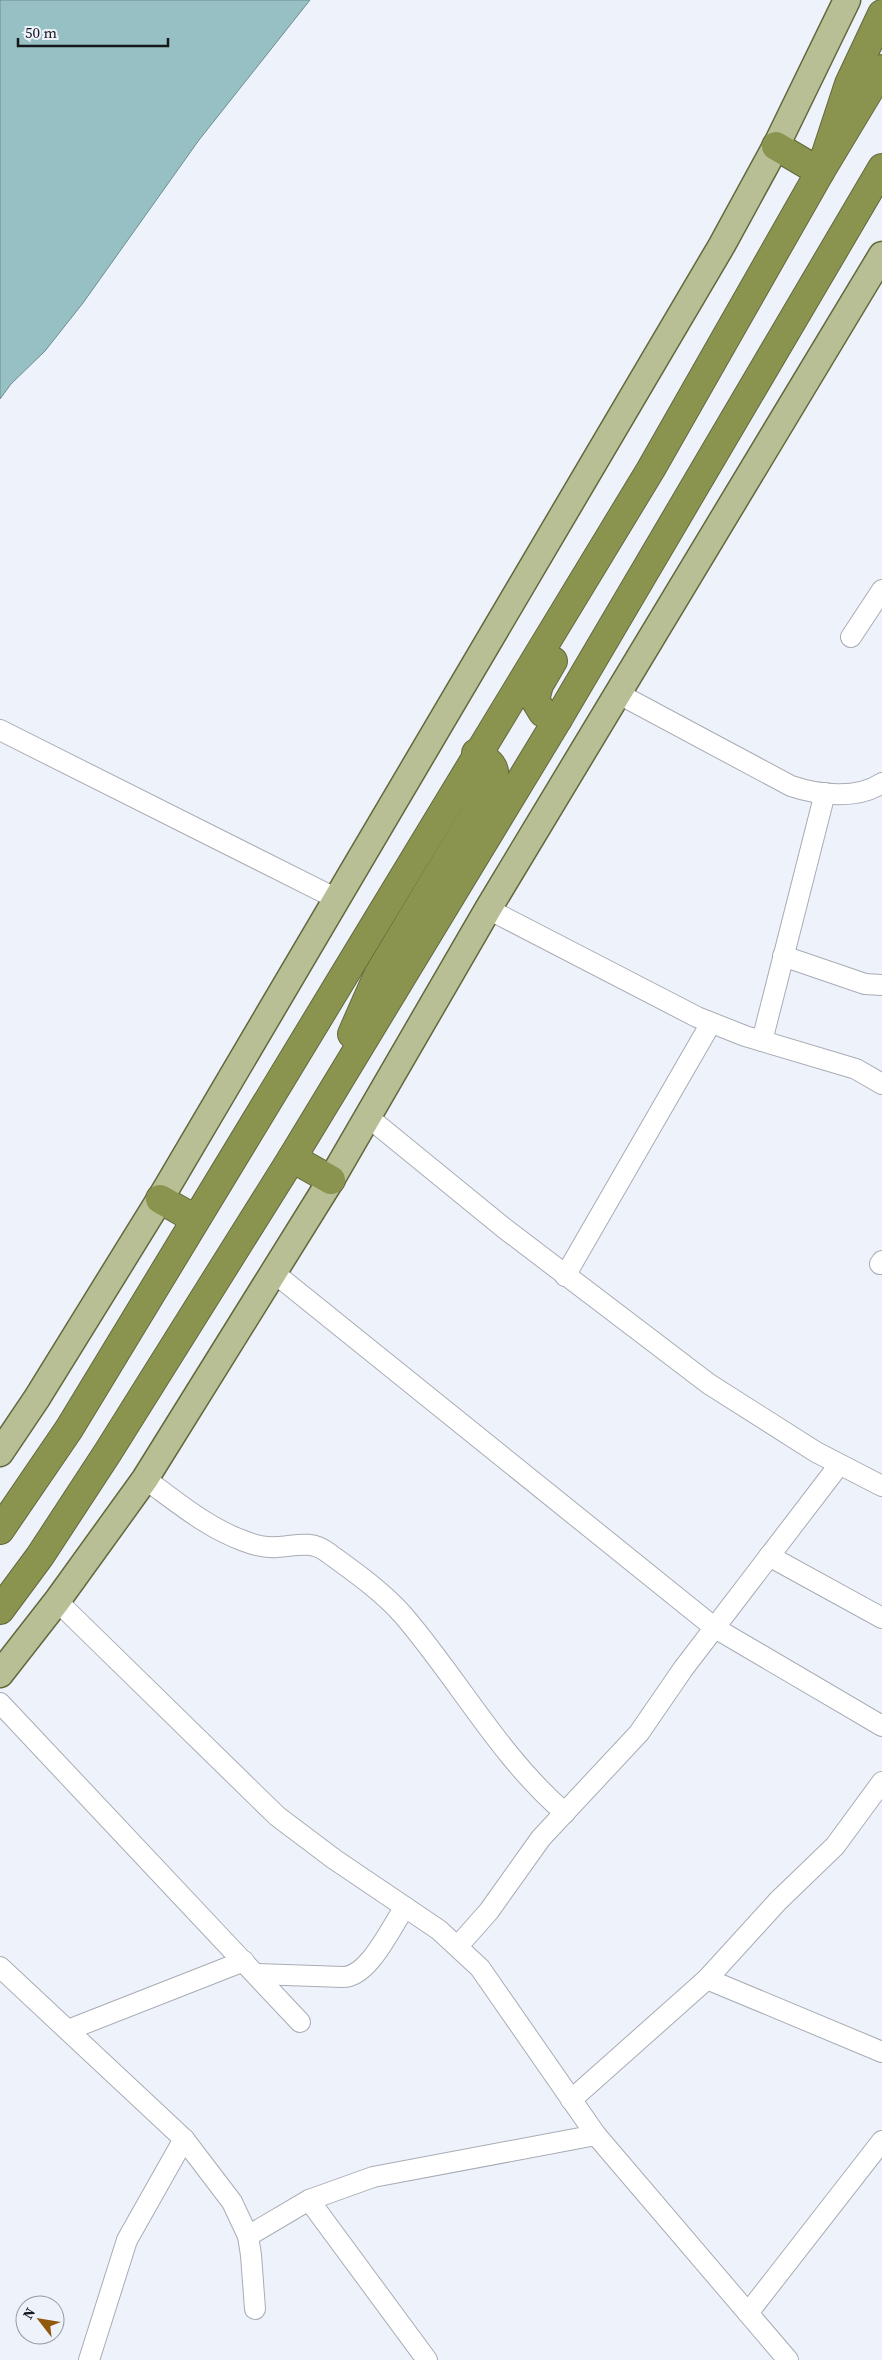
<svg xmlns="http://www.w3.org/2000/svg" width="882" height="2360" viewBox="0 0 882 2360" font-family="'Source Serif 4',serif">
  <style>
    .water { fill: #96c0c3; stroke: #6f8d90 }
    .lines { fill: none; stroke-linecap: round; stroke-linejoin: round }
    .minor-casing { stroke: #a8acb5; stroke-width: 22 }
    .major-casing { stroke: #62683c; stroke-width: 29 }
    .highway-casing { stroke: #62683c; stroke-width: 30 }
    .minor { stroke: #fff; stroke-width: 20 }
    .major { stroke: #b9bf95; stroke-width: 26 }
    .highway { stroke: #8b944e; stroke-width: 28 }
  </style>
  <rect width="100%" height="100%" fill="#edf2fb"/>
  <!-- water -->
  <path class="water" d="M0 0H310L199 140 83 303 45 351 11 384 0 399Z"/>
  <g class="lines">
    <!-- minor casing -->
    <g class="minor-casing">
      <g id="minor">
        <path d="M851 637 882 590"/>
        <path d="M619 694 791 786C818 795 857 800 882 783"/>
        <path d="M0 730 337 899"/>
        <path d="M488 909 697 1017 745 1036 856 1069 882 1084"/>
        <path d="M783 956 865 984 882 985"/>
        <path d="M762 1041 825 793"/>
        <path d="M368 1117 504 1228 709 1384 816 1452 882 1486"/>
        <path d="M880 1264 882 1261"/>
        <path d="M273 1272 715 1628 882 1726"/>
        <path d="M565 1276 711 1023"/>
        <path d="M145 1479C176 1501 207 1528 244 1541 254 1545 266 1548 277 1547 295 1546 311 1540 327 1552 353 1571 382 1591 403 1615 459 1680 499 1756 565 1813"/>
        <path d="M769 1556 882 1618"/>
        <path d="M57 1601 277 1816 334 1859 439 1930 480 1968 596 2135 788 2360"/>
        <path d="M0 1703 300 2022"/>
        <path d="M458 1946 489 1911 541 1838 639 1733 683 1669 839 1465"/>
        <path d="M0 1967 184 2139 232 2202 248 2236 251 2255 255 2309"/>
        <path d="M257 1974 343 1977C369 1977 391 1927 405 1907"/>
        <path d="M707 1979 882 2052"/>
        <path d="M68 2030 244 1961"/>
        <path d="M571 2100 707 1979 778 1901 835 1846 882 1782"/>
        <path d="M309 2200 427 2360"/>
        <path d="M248 2236 309 2200 373 2177 596 2135"/>
        <path d="M748 2313 882 2141"/>
        <path d="M89 2360 127 2240 184 2139"/>
      </g>
    </g>
    <!-- major casing -->
    <g class="major-casing">
      <g id="major">
        <path d="M0 1453 37 1398 160 1199 722 245 776 146 847 0"/>
        <path d="M0 1674 57 1601 145 1479 331 1180 488 909 882 255"/>
      </g>
    </g>
    <!-- highway casing -->
    <g class="highway-casing">
      <g id="highway">
        <path d="M776 146 820 172 849 84 882 14"/>
        <path d="M553 661 539 685 535 700 543 713 558 719"/>
        <path d="M352 1034 378 975 493 783C498 767 489 761 476 753"/>
        <path d="M292 1158 331 1180"/>
        <path d="M160 1199 195 1219"/>
        <path d="M0 1530 69 1429 651 469 820 172 882 69"/>
        <path d="M0 1610 40 1556 108 1452 292 1158 558 719 882 168"/>
      </g>
    </g>
    <!-- minor -->
    <use href="#minor" class="minor"/>
    <!-- major -->
    <use href="#major" class="major"/>
    <!-- highway -->
    <use href="#highway" class="highway"/>
  </g>
  <!-- north arrow -->
  <g transform="translate(40 2320) rotate(301)"><circle r="24" fill="#edf2fb" stroke="#979aa1"/>
  <path d="M0-4L9 19L0 12L-9 19Z" fill="#90590e"/>
  <text y="-8" font-size="14" font-weight="bold" text-anchor="middle" fill="#15171a">N</text>
  </g>
  <!-- scale -->
  <path d="M18 38v8h150v-8" fill="none" stroke="#15171a" stroke-width="2.5"/>
  <text x="25" y="38" font-size="15" fill="#15171a" stroke="#edf2fb" stroke-width="4" paint-order="stroke">50 m</text>
</svg>
